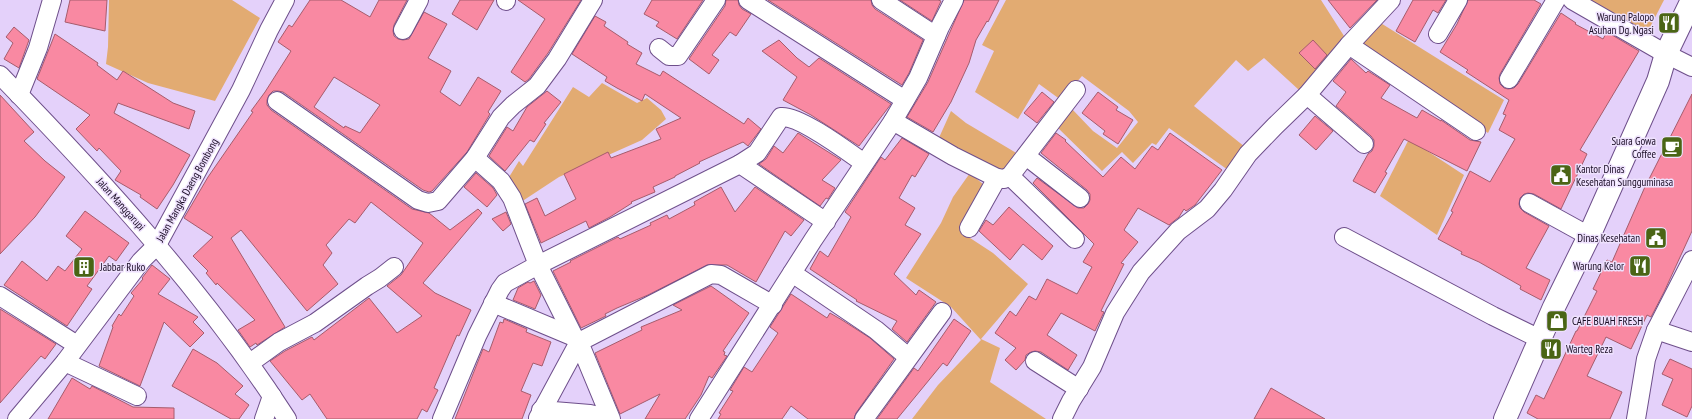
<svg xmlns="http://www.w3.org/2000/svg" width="1692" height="419" viewBox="0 0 1692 419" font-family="'PT Sans Narrow',sans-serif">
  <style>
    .green { fill: #e2ab72 }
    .building { fill: #f989a2; stroke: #a65c6c; fill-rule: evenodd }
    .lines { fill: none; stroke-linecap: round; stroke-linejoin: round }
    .street-casing { stroke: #6e4f8b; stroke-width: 20 }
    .secondary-casing { stroke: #6e4f8b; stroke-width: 24 }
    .street { stroke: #fff; stroke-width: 18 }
    .secondary { stroke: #fff; stroke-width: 22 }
    .labels { text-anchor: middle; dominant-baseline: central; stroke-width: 3; stroke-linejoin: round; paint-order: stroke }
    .poi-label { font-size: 11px; fill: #190c24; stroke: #eee1fd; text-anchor: end }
    .street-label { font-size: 11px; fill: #190c24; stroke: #eee1fd }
  </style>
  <rect width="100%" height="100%" fill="#e4d1fa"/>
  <!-- green -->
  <g class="green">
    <path d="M109 0H232L260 18 215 101 148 83 106 64 108 47Z"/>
    <path d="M1006 0H1321L1344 36 1299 90 1264 58 1248 71 1236 60 1194 106 1245 147 1228 170 1169 128 1156 145 1152 143 1133 163 1122 152 1102 171 1057 127 1072 109 1093 131 1117 148 1138 122 1129 111 1082 76 1061 100 1039 84 1018 119 975 92 994 51 982 45Z"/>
    <path d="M1580 0H1664L1645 37Z"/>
    <path d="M1379 22 1504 100 1488 133 1357 43Z"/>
    <path d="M602 83 637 103 647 98 661 110 666 119 642 140 559 177 521 202 506 182 519 161 523 166 573 87 589 97Z"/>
    <path d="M951 111 966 123 1018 154 1008 168 998 173 938 140Z"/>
    <path d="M1409 139 1464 175 1437 235 1380 196Z"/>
    <path d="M970 173 991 191 967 236 993 253 1028 284 981 339 1000 348 990 382 1046 419H912L938 385 981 340 951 307 906 278 941 223 953 197Z"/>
  </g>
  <!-- building -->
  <g class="building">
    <path d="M70 0H107L105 31 65 22Z"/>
    <path d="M310 0H341L370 17 379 0H407L394 25 393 31 394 36 398 39 403 40 409 39 424 12 447 24 428 58 451 71 440 92 460 106 478 77 501 91 488 112 490 114 467 152 432 191 429 192 423 190 283 92 278 91H273L269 95 267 100V105L271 110 412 209 429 213 450 230 478 209 482 213 423 283 435 293 471 310 459 336 457 335 434 388 438 390 427 412 422 409 417 419H327L310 394 302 400 270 361 285 351 312 337 314 340 369 298 397 333 422 316 387 286 401 275 423 243 371 202 355 223 349 219 326 245 332 253 323 265 338 284 307 311 241 230 231 238 285 327 257 345 256 343 250 347 238 330 255 320 217 283 216 285 206 273 208 271 193 256 213 237 184 218 208 177 253 112 251 111 265 92 291 51 278 42 289 25 292 27ZM334 77 380 105 360 133 345 126 344 128 314 107Z"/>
    <path d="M460 0H494L477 30 452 14Z"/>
    <path d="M518 0H581L548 53 529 79 525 82 511 72 545 19Z"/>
    <path d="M652 0H703L677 39 656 26 659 22 644 14Z"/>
    <path d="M726 0H738L739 5 742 9 751 14 736 36 730 32 712 55 719 60 709 74 689 59 725 6Z"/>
    <path d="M768 0H871L872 5 875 9 923 40 909 73 902 85Z"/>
    <path d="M900 0H938L941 1 932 21Z"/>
    <path d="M964 0H999L988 22 987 21 976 40 969 63 951 102 933 132 907 117 928 82Z"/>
    <path d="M1328 0H1377L1350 28Z"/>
    <path d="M1413 0H1446L1438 13 1433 10 1415 42 1396 31Z"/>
    <path d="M1468 0H1534L1541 4 1500 74 1499 78 1500 84 1504 88 1508 89 1514 88 1518 84 1561 13 1576 23 1575 24 1603 39 1607 32 1639 51 1580 150 1587 154 1561 209 1534 194 1528 193 1524 194 1520 198 1519 204 1520 208 1524 212 1549 226 1526 268 1550 280 1541 300 1520 289 1521 286 1479 262 1461 254 1462 252 1438 239 1453 212 1451 211 1470 171 1490 182 1515 139 1499 130 1506 115 1503 114 1509 100 1466 72 1468 70 1440 52 1457 24Z"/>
    <path d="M595 16 606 22 604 26 628 42 627 44 642 53 636 64 660 76 663 71 744 124 748 118 761 129 748 146 743 142 699 162 700 163 675 176V177L653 187 655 192 631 202 632 203 610 217 589 228 586 221 541 243 525 204 537 198 545 216 576 199 564 174 608 152 611 158 661 139 656 129 681 118 645 94 642 101 617 88 605 81 607 77 572 54Z"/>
    <path d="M14 27 29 40 19 68 4 59 13 43 6 37Z"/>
    <path d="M55 34 98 63 97 65 117 80 123 71 173 103 195 111 189 129 118 103 114 113 190 155 173 185 157 209 140 197 141 195 115 180 121 171 99 148 97 151 76 129 90 115 37 79Z"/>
    <path d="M779 40 797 58 809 67 819 58 891 104 859 146 811 115 783 100 797 77 762 51Z"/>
    <path d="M1313 40 1327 55 1315 69 1299 53Z"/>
    <path d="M1351 59 1366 73 1368 71 1390 85 1381 98 1417 118 1422 110 1441 121V120L1470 140 1481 142 1467 171 1404 139 1385 172 1387 173 1375 193 1353 181 1368 154 1372 151 1374 146V140L1371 136 1336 106 1346 92 1333 81Z"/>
    <path d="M547 91 561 102 544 123 546 124 534 142 530 140 505 171 489 156 507 127 513 131 527 107Z"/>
    <path d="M1042 92 1054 102 1037 123 1024 113Z"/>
    <path d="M1098 92 1118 107 1116 110 1133 120 1118 144 1103 134 1105 131 1082 113Z"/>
    <path d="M1692 94V231L1664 292 1651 317 1647 315 1631 349 1606 337 1587 376 1622 392 1610 419H1538L1527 413 1536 395 1544 399 1576 331H1577L1597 291 1593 289 1607 260 1612 262 1644 189Z"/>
    <path d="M0 95 34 132 24 141 45 161 65 177 35 217 0 254Z"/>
    <path d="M1315 116 1333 131 1316 150 1299 135Z"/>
    <path d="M798 133 841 160 822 180 835 188 828 199 826 198 820 206 759 164 766 159 774 146 783 153Z"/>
    <path d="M1056 133 1066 140 1065 141 1103 177 1121 157 1135 169 1152 146 1158 150 1170 133 1222 170 1195 205 1186 211 1184 209 1179 217 1169 225 1138 208 1124 230 1138 242 1121 263 1124 264 1101 311 1104 312 1095 331 1061 313 1047 335 1077 355 1068 370 1041 352 1035 351 1031 352 1026 355 1025 360 1016 370 1005 360 1016 348 995 333 1010 311 1016 316 1029 296 1036 300 1047 279 1077 294 1092 267 1083 262 1094 244 1033 183 1037 178 1078 208H1084L1088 204 1090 200V194L1087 190 1041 153Z"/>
    <path d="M902 138 929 154 915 177 912 175 899 198 915 208 905 225 921 234 894 274 916 295 919 290 936 302 907 342 892 329 897 321 856 301 857 300 810 269 820 251 828 257 851 217 845 212 881 157 885 160Z"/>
    <path d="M476 173 493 188 497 195 487 207 464 187Z"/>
    <path d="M721 187 735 212 755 187 804 220 791 236 785 231 756 282 727 265H707L648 295 617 308 605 314 606 316 581 328 553 271 571 262 570 261 618 237 620 239 651 225 650 223 667 215 669 219 695 205 694 202Z"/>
    <path d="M1009 207 1053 246 1042 260 1023 244 1010 260 979 231 986 220 993 225Z"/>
    <path d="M85 211 129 243 116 261 109 256 87 286 92 289 67 326 4 285 22 261 47 281 58 266 65 271 82 249 66 236Z"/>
    <path d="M506 212 511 224 503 231 492 219Z"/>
    <path d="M152 265 170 279 158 294 198 317 193 322 204 333 190 347 164 322 140 386 99 366 113 327 112 326 119 314 121 316 134 296 131 293 143 279 142 278Z"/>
    <path d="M534 281 541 295 535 309 513 300 518 288 528 282 530 283Z"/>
    <path d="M711 286 749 313 723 351 725 352 724 355 727 356 712 378 709 376 701 395 685 419H645L660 394 620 414 595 353 642 330 641 327 682 310 673 305Z"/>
    <path d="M791 294 827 318 830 313 842 320 870 338 894 359 856 413 854 419H808L791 406 782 419H718L721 414 719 413 733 391 730 390 744 367 752 372 778 333 770 327Z"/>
    <path d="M0 309 56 344 45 359 41 356 0 403Z"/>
    <path d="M504 319 527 329 526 332 551 342 542 366 533 363 521 391 531 395 522 419H455L483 349 489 352 500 322 503 323Z"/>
    <path d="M954 319 971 331 947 366 943 363 897 419H877L914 368 918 371Z"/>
    <path d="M193 349 217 363 243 386 235 394 249 405 239 419H231L172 386Z"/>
    <path d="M1670 359 1692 369V406L1687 417 1662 405 1673 379 1662 374Z"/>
    <path d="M72 378 90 389 92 386 133 407 174 408V419H48Z"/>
    <path d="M1271 388 1297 403 1325 419H1254Z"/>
  </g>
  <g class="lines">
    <!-- street casing -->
    <g class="street-casing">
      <g id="street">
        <path d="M748 0 905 100"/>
        <path d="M881 0 936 36"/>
        <path d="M1572 0 1666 54 1692 67"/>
        <path d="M506 1V0"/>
        <path d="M403 30 419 0"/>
        <path d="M1438 34 1458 0"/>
        <path d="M1349 45 1476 131"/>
        <path d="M659 48 669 56H678L716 0"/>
        <path d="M0 75C104 182 206 293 287 419"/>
        <path d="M1509 79 1556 0"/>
        <path d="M19 95 38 48 52 0"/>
        <path d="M1307 95 1364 144"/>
        <path d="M277 101 418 200 428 203 438 201 475 158 501 117 513 105 537 86 557 59 593 0"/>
        <path d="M893 121 953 156 997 178 1004 179 1010 176 1076 90"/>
        <path d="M1026 156 1080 198"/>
        <path d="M475 158 501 181 512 198 538 265 574 337 579 342 538 418"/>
        <path d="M740 164 757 153 781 117C799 115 847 151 864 163"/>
        <path d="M1010 176 1075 239"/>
        <path d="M1529 203 1589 236"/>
        <path d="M969 228 997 178"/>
        <path d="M1344 237 1493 316 1540 339"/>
        <path d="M792 273 876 330 908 357"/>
        <path d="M0 296 77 345"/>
        <path d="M493 303 574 337"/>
        <path d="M1656 330 1692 342"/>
        <path d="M1035 361 1079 389"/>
        <path d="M65 362 137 396"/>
        <path d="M250 363 279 342 315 323 367 286 380 278 394 267"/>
        <path d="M541 410 590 414 611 419 579 342 711 274 721 275 773 305"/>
        <path d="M17 419 65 362 141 261 157 245 241 90 269 30 285 0"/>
        <path d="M264 419 272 396"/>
        <path d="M442 419 477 336 500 290 505 283 538 265 740 164 826 222"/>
        <path d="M699 419 813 240 893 121 918 78 940 27 954 0"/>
        <path d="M864 419 942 312"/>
        <path d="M1062 419 1071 401 1092 367 1115 313 1141 272 1178 231 1207 209 1223 190 1248 154 1275 126 1307 95 1349 45 1391 0"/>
        <path d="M1636 419 1646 359 1656 330 1692 260"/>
      </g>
    </g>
    <!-- secondary casing -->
    <g class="secondary-casing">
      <path id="secondary" d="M1505 419 1554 307 1589 236 1658 81 1666 54 1692 0"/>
    </g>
    <!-- street -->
    <use href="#street" class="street"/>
    <!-- secondary -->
    <use href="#secondary" class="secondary"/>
  </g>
  <!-- icons -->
  <defs>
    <g id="restaurant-square" transform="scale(1.15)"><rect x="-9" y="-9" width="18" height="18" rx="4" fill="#4a6515" stroke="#eee1fd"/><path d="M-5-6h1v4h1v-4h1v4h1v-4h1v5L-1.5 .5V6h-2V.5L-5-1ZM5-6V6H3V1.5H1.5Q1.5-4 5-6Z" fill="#fff"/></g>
    <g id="cafe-square" transform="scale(1.15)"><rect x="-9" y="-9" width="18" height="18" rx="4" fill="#4a6515" stroke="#eee1fd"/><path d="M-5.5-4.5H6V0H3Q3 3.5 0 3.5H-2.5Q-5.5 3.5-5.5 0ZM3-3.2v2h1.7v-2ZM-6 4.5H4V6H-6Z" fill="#fff"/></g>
    <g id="civic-square" transform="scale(1.15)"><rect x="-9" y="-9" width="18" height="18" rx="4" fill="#4a6515" stroke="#eee1fd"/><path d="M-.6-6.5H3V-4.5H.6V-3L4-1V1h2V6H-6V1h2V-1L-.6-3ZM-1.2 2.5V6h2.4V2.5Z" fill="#fff"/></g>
    <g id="building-square" transform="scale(1.15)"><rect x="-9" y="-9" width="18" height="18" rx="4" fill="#4a6515" stroke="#eee1fd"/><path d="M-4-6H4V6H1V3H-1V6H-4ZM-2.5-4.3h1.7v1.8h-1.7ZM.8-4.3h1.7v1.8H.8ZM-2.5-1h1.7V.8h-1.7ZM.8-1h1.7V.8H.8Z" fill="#fff"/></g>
    <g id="shop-square" transform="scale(1.15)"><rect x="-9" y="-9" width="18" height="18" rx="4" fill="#4a6515" stroke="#eee1fd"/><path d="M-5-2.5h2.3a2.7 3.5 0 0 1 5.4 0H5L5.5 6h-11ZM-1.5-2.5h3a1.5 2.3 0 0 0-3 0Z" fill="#fff"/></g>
  </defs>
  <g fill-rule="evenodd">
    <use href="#restaurant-square" x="1669" y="23"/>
    <use href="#cafe-square" x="1672" y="147"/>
    <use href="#civic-square" x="1561" y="175"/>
    <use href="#civic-square" x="1656" y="238"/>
    <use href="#restaurant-square" x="1640" y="266"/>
    <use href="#building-square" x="84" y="267"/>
    <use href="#shop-square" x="1557" y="321"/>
    <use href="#restaurant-square" x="1551" y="349"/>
  </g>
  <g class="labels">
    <!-- poi labels -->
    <g class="poi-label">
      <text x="1654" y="17">Warung Palopo<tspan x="1654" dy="13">Asuhan Dg. Ngasi</tspan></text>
      <text x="1656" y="141">Suara Gowa<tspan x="1656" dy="13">Coffee</tspan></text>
      <text x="1576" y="169" text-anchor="start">Kantor Dinas<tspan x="1576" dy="13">Kesehatan Sungguminasa</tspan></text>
      <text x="1640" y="238">Dinas Kesehatan</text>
      <text x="1624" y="266">Warung Kelor</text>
      <text x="100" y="267" text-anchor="start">Jabbar Ruko</text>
      <text x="1572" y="321" text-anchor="start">CAFE BUAH FRESH</text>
      <text x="1566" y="349" text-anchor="start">Warteg Reza</text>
    </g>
    <!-- street labels -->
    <g class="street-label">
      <text transform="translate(187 190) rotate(-61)">Jalan Mangka Daeng Bombong</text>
      <text transform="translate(121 204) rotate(48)">Jalan Manggarupi</text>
    </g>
  </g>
</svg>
